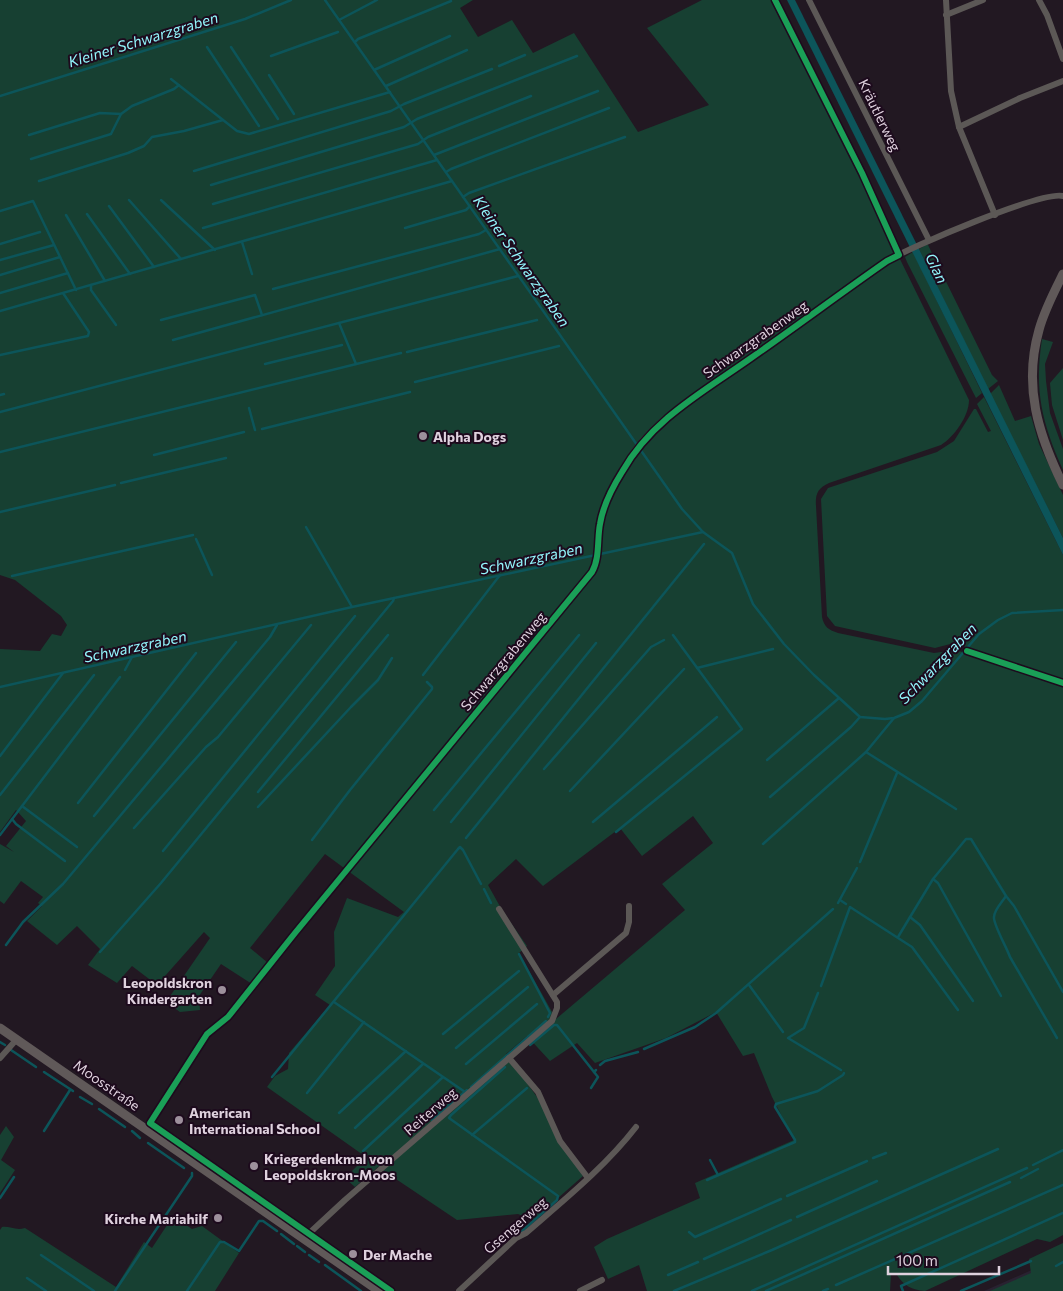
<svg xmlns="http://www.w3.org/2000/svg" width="1063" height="1291" viewBox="0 0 1063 1291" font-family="Commissioner,sans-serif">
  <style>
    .education { fill: #292231 }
    .green { fill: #174032; fill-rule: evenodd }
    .water { fill: #0c555a }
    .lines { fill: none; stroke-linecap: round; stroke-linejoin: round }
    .stream { stroke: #0c555a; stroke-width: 2.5 }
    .street { stroke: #5c5856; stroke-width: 6 }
    .secondary { stroke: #605959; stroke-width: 9 }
    .cycleway-casing { stroke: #1d0a1d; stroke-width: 9 }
    .cycleway { stroke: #1a9f57; stroke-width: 6 }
    .poi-dot { fill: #9d909c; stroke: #1d0a1d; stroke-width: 2 }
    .labels { text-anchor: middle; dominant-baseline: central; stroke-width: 4; stroke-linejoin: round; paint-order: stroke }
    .street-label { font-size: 14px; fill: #dfd1de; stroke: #1d0a1d }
    .poi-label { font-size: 14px; font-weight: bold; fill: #dfd1de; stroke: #1d0a1d; text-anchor: start }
    .water-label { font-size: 15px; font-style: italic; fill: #92f6fc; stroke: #1d0a1d }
  </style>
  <rect width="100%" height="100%" fill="#221822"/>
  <!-- education -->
  <path class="education" d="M1034 1269 1044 1291H984Z"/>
  <!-- green -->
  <g class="green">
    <path d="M0 0H473L460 8 478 37 512 20 533 53 574 33 638 132 709 105 647 28 702 0H773L969 400C969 416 954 437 941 445L829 483C818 488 815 494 816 506L822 617C824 627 829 630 838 633L934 653 956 650 1063 686V1235L1050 1242 1037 1239 925 1291C912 1290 903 1285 897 1275L891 1273 890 1291H647L639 1265 608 1279 594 1247 607 1239 700 1198 695 1183 794 1140 772 1097 754 1053 743 1056 716 1012 666 1038 595 1063 577 1043 550 1061 527 1036 506 1054 537 1097 583 1176 533 1220 518 1214 457 1220 378 1167 355 1187 345 1178 366 1157 267 1087 275 1076 288 1069 289 1053 330 1005 315 995 335 966 334 932 347 898 398 917 404 912 325 854 250 948 268 963 252 984 221 964 199 996 200 1010 180 1012 166 1002 210 938 204 932 157 985 132 966 117 983 88 965 100 949 77 926 57 945 27 921 42 906 38 903 43 897 21 881 4 904 0 901V844L14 852 6 846 26 821 16 810 0 832V649L40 651 52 634 61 636 67 625 61 616 15 580 0 575ZM693 816 713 843 662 884 685 910 556 1019 519 953 527 946 502 910 488 885 516 859 543 886 620 828 642 856Z"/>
    <path d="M926 245H928L992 375 998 381 988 389 919 249Z"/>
    <path d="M913 252 982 393 976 398 907 262 905 257Z"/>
    <path d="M1042 339 1053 342 1045 364 1046 381 1050 413 1063 449V470C1042 423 1034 391 1042 339Z"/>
    <path d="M1063 368V440L1052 405 1050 383Z"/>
    <path d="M999 385 1015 421 1031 416 1039 444 1063 495V538L990 394Z"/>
    <path d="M984 397 1063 555V679L954 643 935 648 835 626 827 616 821 499 828 488 937 452 954 441 974 409H976L988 432 991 431 977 404Z"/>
    <path d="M6 1126 14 1137 1 1160 15 1170 0 1193V1135Z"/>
    <path d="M173 1216 192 1229 202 1226 239 1253 215 1291H0V1230L2 1227C10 1226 16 1231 25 1228L116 1287 144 1242 152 1248Z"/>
    <path d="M1063 1243V1291H990L1031 1273 1029 1259Z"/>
  </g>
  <!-- water -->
  <path class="water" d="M787 0H795L1063 538V555Z"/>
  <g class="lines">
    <!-- stream -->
    <g class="stream">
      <path d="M325 0 682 509 703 532"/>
      <path d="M339 20 377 0"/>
      <path d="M355 42 358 39 451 1"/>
      <path d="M207 47 259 126"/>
      <path d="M231 47 278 119"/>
      <path d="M271 56 338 32"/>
      <path d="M499 66 525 55"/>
      <path d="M374 70 450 36"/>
      <path d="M269 75 294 114"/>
      <path d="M171 79 237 131 249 134 390 92"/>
      <path d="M386 86 467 50"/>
      <path d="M0 96 245 19 291 0"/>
      <path d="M29 135 100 113 121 114"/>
      <path d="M434 155 598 91"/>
      <path d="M31 159 111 134 121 114 132 106 174 89 179 85"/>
      <path d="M194 171 391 111 404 104 492 69"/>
      <path d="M446 172 451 169 609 108"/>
      <path d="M39 181 128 153 144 146 152 137 184 131 223 120"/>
      <path d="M211 185 404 127 417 119 577 56"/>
      <path d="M463 197 469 193 625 137"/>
      <path d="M129 200 181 259"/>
      <path d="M161 200 215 250"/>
      <path d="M213 204 418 144 428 137 531 96"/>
      <path d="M109 206 154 267"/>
      <path d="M0 211 33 201 76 290"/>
      <path d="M87 214 130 274"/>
      <path d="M66 215 105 281"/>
      <path d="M203 228 437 160"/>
      <path d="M405 228 466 210 470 206"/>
      <path d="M242 242 252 274"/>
      <path d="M0 244 40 232"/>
      <path d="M0 260 54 245"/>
      <path d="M0 275 60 257"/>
      <path d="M91 285V290L116 325"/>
      <path d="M273 289 479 234 486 230"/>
      <path d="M0 293 68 273"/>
      <path d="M0 311 452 181"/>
      <path d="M161 320 255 295 262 315"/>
      <path d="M339 323 356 364"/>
      <path d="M173 340 500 249"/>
      <path d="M407 352 537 320"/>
      <path d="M0 355 88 336 89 332 63 293"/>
      <path d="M265 364 342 345"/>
      <path d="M415 382 559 346"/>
      <path d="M0 395 4 394"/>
      <path d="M249 408 255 430"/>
      <path d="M0 412 518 276"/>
      <path d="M262 429 410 392"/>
      <path d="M0 452 401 353"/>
      <path d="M154 455 244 432"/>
      <path d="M121 483 226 458"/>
      <path d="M0 512 115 485"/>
      <path d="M306 527 352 607"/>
      <path d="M196 539 212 575"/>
      <path d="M12 576 193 535"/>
      <path d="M697 668 773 649"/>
      <path d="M125 670 132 657"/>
      <path d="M423 675 500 575"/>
      <path d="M0 687 352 607 703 532 732 553 753 604 784 644 814 675 860 717 885 719 894 718 909 712 922 701 979 634 998 620 1012 613 1063 610"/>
      <path d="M866 752 956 809"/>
      <path d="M0 756 63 673"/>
      <path d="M767 760 839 698"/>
      <path d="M544 769 651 647 664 640"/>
      <path d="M570 791 684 669"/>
      <path d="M258 792 388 635"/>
      <path d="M0 795 94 675"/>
      <path d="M770 797 851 727 860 717"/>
      <path d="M78 803 196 653"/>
      <path d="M22 806 77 847"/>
      <path d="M258 807 351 707 378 680 392 658"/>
      <path d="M434 810 579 635"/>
      <path d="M94 816 236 642"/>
      <path d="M12 819 16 824 65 861"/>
      <path d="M451 822 596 643"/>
      <path d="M593 822 717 717"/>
      <path d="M134 828 206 747 218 737 311 625"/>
      <path d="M616 832 742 729 673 635"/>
      <path d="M0 835 120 677"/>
      <path d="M466 838 704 544"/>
      <path d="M312 840 350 790 432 689V687L427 682"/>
      <path d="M763 844 866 752 894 718"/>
      <path d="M163 851 355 616"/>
      <path d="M860 862 897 773"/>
      <path d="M933 879 938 883 1001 996"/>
      <path d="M484 889 491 903"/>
      <path d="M1006 896 1014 906 1063 992"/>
      <path d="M840 900 846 904"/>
      <path d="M838 903 857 868"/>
      <path d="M910 917 920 925 973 1001"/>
      <path d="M898 937 933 879 966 839H971L1006 896C1002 902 994 910 994 917 993 924 1007 948 1010 957L1057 1038"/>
      <path d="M6 945 23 922 63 884 270 637 277 625"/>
      <path d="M100 952 161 883 393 601 394 598"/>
      <path d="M519 954 550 1013 548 1017"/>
      <path d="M749 985 783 1032"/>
      <path d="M821 986 850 907 912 947 958 1010"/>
      <path d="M818 993 804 1028 788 1038 841 1070"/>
      <path d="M334 1002 465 1092"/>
      <path d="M443 1034 519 971"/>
      <path d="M0 1042 5 1045"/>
      <path d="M530 1045 554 1025H557L594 1072 596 1070"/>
      <path d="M456 1048 528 987"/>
      <path d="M644 1049 695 1027 716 1013 833 909"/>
      <path d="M11 1050 36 1067"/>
      <path d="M466 1064 537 1004"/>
      <path d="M600 1065 605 1061 638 1052"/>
      <path d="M505 1067 451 1115 449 1118 558 1196 557 1200 520 1233"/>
      <path d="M44 1072 73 1091"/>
      <path d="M272 1077 458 849 460 847 463 850 481 884"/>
      <path d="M471 1087 546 1021"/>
      <path d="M591 1088 598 1077 594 1072"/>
      <path d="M307 1093 364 1022"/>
      <path d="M80 1097 92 1104"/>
      <path d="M99 1109 125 1127"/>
      <path d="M339 1113 406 1051"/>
      <path d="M432 1120 467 1090"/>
      <path d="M355 1128 423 1064"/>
      <path d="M44 1131 70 1090"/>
      <path d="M132 1131 140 1138"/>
      <path d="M472 1135 527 1088"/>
      <path d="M148 1143 184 1168"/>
      <path d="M363 1151 443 1077"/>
      <path d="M873 1158 886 1153"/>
      <path d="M710 1160 718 1175"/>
      <path d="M1033 1165 1063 1150"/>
      <path d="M1021 1178 1038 1169"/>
      <path d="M707 1180 795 1142V1140L775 1107 776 1104 818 1091 843 1075 844 1073"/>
      <path d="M787 1196 867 1161"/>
      <path d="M0 1198 14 1177"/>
      <path d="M797 1217 877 1181"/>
      <path d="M689 1232 695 1237 781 1199"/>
      <path d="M281 1234 294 1244"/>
      <path d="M297 1246 305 1252"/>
      <path d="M41 1255 94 1291"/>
      <path d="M309 1255 319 1262"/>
      <path d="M704 1259 791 1220"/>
      <path d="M325 1265 361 1291"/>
      <path d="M1056 1266 1063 1262"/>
      <path d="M668 1275 698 1262"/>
      <path d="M27 1278 46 1291"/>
      <path d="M836 1285 1063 1185"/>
      <path d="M115 1291 192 1176V1173"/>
      <path d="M187 1291 220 1242H224L239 1251 259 1221H263L277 1231"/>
      <path d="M674 1291 772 1250 998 1149"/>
      <path d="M752 1291 1027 1168"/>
      <path d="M766 1291 1010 1182"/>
      <path d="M823 1291 828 1289"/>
      <path d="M903 1291 901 1286 1063 1213"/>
      <path d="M961 1291 1031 1261"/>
    </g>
    <!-- street -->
    <g class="street">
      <path d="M809 0 929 240"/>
      <path d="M946 0 951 91 959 127 995 215"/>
      <path d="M1039 0 1047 15 1063 59"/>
      <path d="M946 15 983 0"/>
      <path d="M959 127 1020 98 1063 81"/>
      <path d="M553 995 626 933 629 922V906"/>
      <path d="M0 1058 17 1039"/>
      <path d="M509 1058 538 1092 560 1141 588 1178"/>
      <path d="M146 1128 207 1034 228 1017 295 933 592 572C600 558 597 536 601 520 605 495 621 470 636 449 665 410 712 386 751 358 783 336 815 312 847 290 860 280 873 269 887 261 910 247 1041 191 1063 196"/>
      <path d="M303 1239 345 1200 552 1021 557 1008V1002L499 909"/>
      <path d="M459 1291 516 1238 526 1233C564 1200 605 1167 636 1127"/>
      <path d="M580 1291 602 1280"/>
    </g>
    <!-- secondary -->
    <g class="secondary">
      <path d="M1063 274C1054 292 1044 311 1039 330 1023 386 1038 434 1063 485"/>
      <path d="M0 1028 379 1291"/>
    </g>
    <!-- cycleway casing -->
    <g class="cycleway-casing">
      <g id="cycleway">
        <path d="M967 651 1063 683"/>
        <path d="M391 1291 150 1123 207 1034 228 1017 295 933 592 572C600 558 597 539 600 524 603 505 612 488 622 472 652 419 703 392 751 358 797 326 841 293 887 261L899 255 862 173 775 0"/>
      </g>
    </g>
    <!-- cycleway -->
    <use href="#cycleway" class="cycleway"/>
  </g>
  <!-- markers -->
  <g class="poi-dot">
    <circle cx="423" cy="436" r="5"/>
    <circle cx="222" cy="990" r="5"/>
    <circle cx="179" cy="1120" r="5"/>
    <circle cx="254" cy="1166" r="5"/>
    <circle cx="218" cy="1218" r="5"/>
    <circle cx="353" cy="1254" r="5"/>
  </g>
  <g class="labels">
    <!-- street labels -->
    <g class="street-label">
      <text transform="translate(880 115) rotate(64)">Kräutlerweg</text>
      <text transform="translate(755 339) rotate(-35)">Schwarzgrabenweg</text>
      <text transform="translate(503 661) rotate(-50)">Schwarzgrabenweg</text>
      <text transform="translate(107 1085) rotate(35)">Moosstraße</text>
      <text transform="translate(430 1111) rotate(-41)">Reiterweg</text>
      <text transform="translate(515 1225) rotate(-41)">Gsengerweg</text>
    </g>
    <!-- poi labels -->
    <g class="poi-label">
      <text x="433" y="436">Alpha Dogs</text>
      <text x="212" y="982" text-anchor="end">Leopoldskron<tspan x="212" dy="16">Kindergarten</tspan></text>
      <text x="189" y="1112">American<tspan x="189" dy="16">International School</tspan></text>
      <text x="264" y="1158">Kriegerdenkmal von<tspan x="264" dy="16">Leopoldskron-Moos</tspan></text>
      <text x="208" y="1218" text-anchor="end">Kirche Mariahilf</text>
      <text x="363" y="1254">Der Mache</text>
    </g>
    <!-- water labels -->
    <g class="water-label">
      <text transform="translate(143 39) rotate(-17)">Kleiner Schwarzgraben</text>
      <text transform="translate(522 261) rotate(55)">Kleiner Schwarzgraben</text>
      <text transform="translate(937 268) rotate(64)">Glan</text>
      <text transform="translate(531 558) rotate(-12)">Schwarzgraben</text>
      <text transform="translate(135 646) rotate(-12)">Schwarzgraben</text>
      <text transform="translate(937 663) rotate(-46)">Schwarzgraben</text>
    </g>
  </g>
  <!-- scale -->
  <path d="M888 1266v8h111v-8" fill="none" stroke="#dfd1de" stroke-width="2.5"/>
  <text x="896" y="1266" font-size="15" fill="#dfd1de" stroke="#1d0a1d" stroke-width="4" paint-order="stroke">100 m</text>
</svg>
